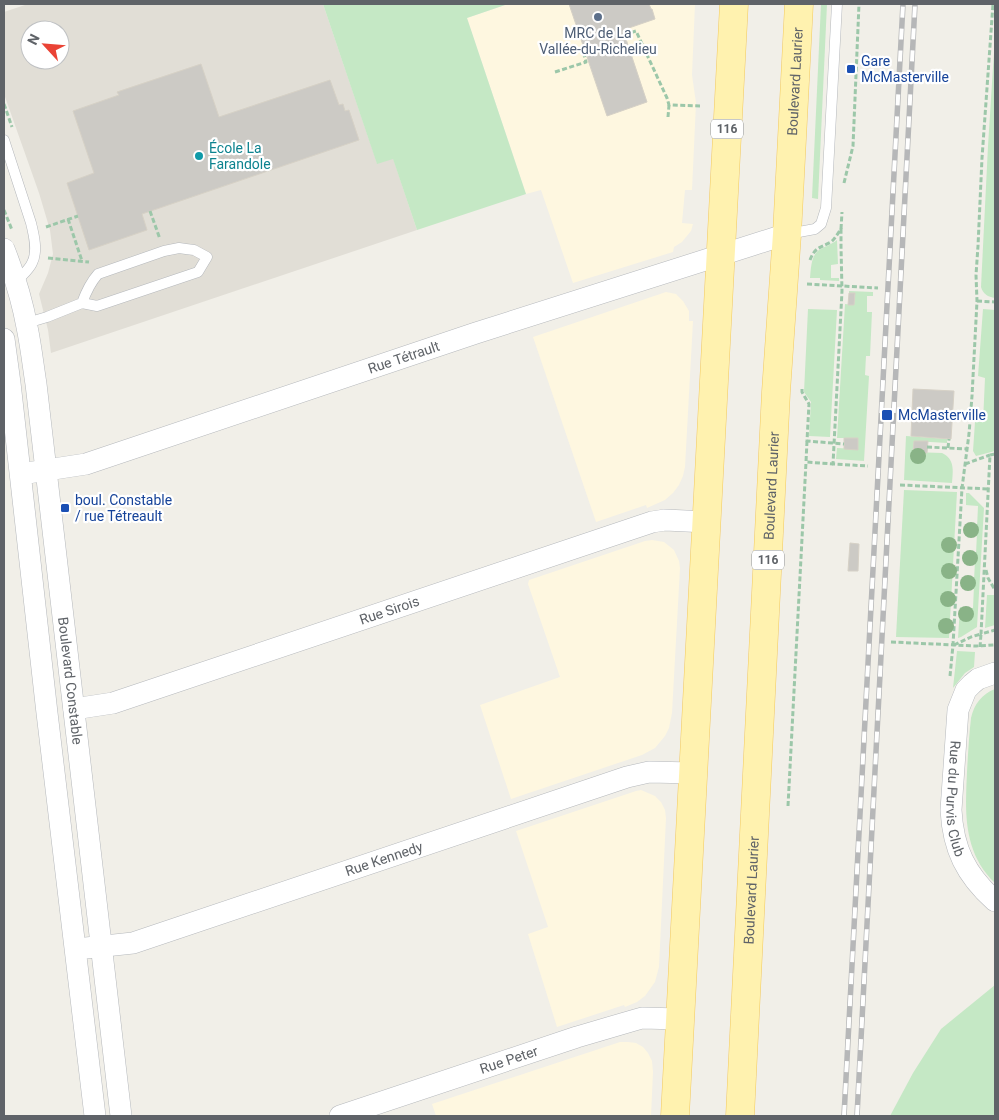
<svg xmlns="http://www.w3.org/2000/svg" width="999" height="1120" viewBox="0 0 999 1120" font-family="Roboto,sans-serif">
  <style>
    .commercial { fill: #fef7e0 }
    .education { fill: #e1ded6; fill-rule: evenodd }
    .green { fill: #c5e8c5 }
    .building { fill: #cccac5; stroke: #d6d1c6 }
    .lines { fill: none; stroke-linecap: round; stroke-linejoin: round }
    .service-casing { stroke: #b5b8bc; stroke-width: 11 }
    .minor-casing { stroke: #b5b8bc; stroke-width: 22 }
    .primary-casing { stroke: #f2c960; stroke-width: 29 }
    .path { stroke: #9cc7a9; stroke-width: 3; stroke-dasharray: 5 2.5; stroke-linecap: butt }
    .service { stroke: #fff; stroke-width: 10 }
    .minor { stroke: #fff; stroke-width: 21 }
    .primary { stroke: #fff2af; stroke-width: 28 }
    .rail-casing { stroke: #b6b7b8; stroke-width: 5.5 }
    .rail { stroke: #fff; stroke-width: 4; stroke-dasharray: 11; stroke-linecap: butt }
    .tree { fill: #89b387 }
    .service-dot { fill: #5c6f8a; stroke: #fff; stroke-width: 2 }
    .transit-dot { fill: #1a4fb4; stroke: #fff; stroke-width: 2 }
    .culture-dot { fill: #0f9aa8; stroke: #fff; stroke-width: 2 }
    .labels { text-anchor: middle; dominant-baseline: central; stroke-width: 4.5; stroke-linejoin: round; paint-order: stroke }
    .shield { fill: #fff; stroke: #8f9295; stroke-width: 1 }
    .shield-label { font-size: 12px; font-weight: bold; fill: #5f6368 }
    .service-label { font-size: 14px; fill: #4e5e75; stroke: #fff }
    .transit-label { font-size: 14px; fill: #164399; stroke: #fff; text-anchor: start }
    .street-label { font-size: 14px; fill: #5f6368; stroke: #fff }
    .culture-label { font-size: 14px; fill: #0d838f; stroke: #fff; text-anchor: start }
  </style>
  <rect width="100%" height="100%" fill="#f1efe8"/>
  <!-- commercial -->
  <g class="commercial">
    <path d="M508 4H695L692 75 696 103 692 190H685L682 223 693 224 691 231 686 237 682 242 674 247 673 252 573 283 541 190 526 194 467 18Z"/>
    <path d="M666 292 676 294 683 301 689 311V321H693L685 467 683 476 679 485 673 493 665 500 647 508 646 505 596 522 533 337Z"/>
    <path d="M652 540 664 542 674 550 679 561 680 568 672 713 669 728 665 736 655 748 642 755 511 799 480 705 560 677 528 584 529 580 645 541Z"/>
    <path d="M641 790 655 796 661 802 665 810 666 818 659 967 655 982 645 996 637 1002 625 1007 624 1005 557 1027 528 934 548 927 516 831 636 791Z"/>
    <path d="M620 1042H628L636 1043 643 1047 648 1053 652 1061 653 1072 651 1116H436L432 1104Z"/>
  </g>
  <!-- education -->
  <path class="education" d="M28 4H323L377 163 393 158 417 230 51 353 48 330 39 294 48 273 53 254 50 230 39 193 4 94V12ZM30 30H60V60H30Z"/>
  <!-- green -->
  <g class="green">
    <path d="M323 4H508L467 18 526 194 417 230 393 159 377 164Z"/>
    <path d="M821 4H827L818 199 812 198Z"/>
    <path d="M995 36V298C988 297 983 294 981 287L988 146Z"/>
    <path d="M837 240 838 264 831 265V278H839V281L820 280V278H810C811 268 811 256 819 250 825 246 831 245 837 240Z"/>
    <path d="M849 291 873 292V296H867V312H872L870 356H866L865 375 869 376 864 461 836 459 837 448 858 449V438H837L845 304 854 305 855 294 849 293Z"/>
    <path d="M808 309 837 310 830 437 809 436 811 402 804 392Z"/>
    <path d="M983 309 995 310V451L976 456 973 451 975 422H983L985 378 978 376Z"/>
    <path d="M906 436 947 439V443L914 441 913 452 942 453C955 459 953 471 952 483L904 480Z"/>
    <path d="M904 490 957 492 949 638 896 637Z"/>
    <path d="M966 493H969L984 508 977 627 961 637 958 638 960 607 973 608 974 586 961 585 962 581H974L975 560 962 559 963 554H976L977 533 964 532 965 528H977L978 506 966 505Z"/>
    <path d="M987 595H994L995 597V625L985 628Z"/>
    <path d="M957 651 975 652 974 667 965 673 953 688Z"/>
    <path d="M995 689V883C963 852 965 813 967 772 968 754 969 736 971 718 974 704 982 694 995 689Z"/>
    <path d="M995 985V1116H890L913 1073 941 1029Z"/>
  </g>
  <!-- building -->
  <g class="building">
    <path d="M569 4H649L651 9H652L655 19 623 30 647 102 607 116Z"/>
    <path d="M201 64 219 117 330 80 339 105 343 104 345 111 349 110 359 140 142 214 147 230 89 250 67 183 94 173 73 111 119 95 117 92Z"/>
    <path d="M849 293H855L854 305H848Z"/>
    <path d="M913 389 954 391 951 439 911 436Z"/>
    <path d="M844 438H858V450L844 449Z"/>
    <path d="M914 441H928L927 453H913Z"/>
    <path d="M850 543 859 544 858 571H848Z"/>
  </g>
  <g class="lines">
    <!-- service casing -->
    <g class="service-casing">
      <g id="service">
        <path d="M4 140 31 223C34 235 38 252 32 263 29 270 21 276 16 282"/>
        <path d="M788 234 815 229 821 224 826 208 837 4"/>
        <path d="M27 323 47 317 82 303 97 306 198 272 207 257 194 250 186 249 179 248 164 251 98 274C90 283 86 292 82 303"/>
      </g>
    </g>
    <!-- minor casing -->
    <g class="minor-casing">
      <g id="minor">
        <path id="s1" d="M4 249C14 274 22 300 27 327 31 346 33 365 36 384L121 1116"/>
        <path d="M4 339 10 383 47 713 95 1116"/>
        <path id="s2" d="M21 474 86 464 476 333 787 234"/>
        <path id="s3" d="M995 673 978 679 972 684 966 690 958 710 951 810C953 849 966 875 995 901"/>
        <path id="s4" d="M74 709 113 703 652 522 665 520 707 522"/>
        <path id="s5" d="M86 948 133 943 627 777 649 772 693 773"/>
        <path id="s6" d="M340 1116 577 1037 635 1020 642 1018 680 1019"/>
      </g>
    </g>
    <!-- primary casing -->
    <g class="primary-casing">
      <g id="primary">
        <path d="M675 1116 734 4"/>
        <path id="s7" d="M740 1116 776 392 787 234 799 4"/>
      </g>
    </g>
    <!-- path -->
    <g class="path">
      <path d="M624 35 636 31 667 98 669 105 700 106"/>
      <path d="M555 72 586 62 582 47H584"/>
      <path d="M4 104 12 127"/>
      <path d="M668 117 669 105"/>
      <path d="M844 183 853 146 859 4"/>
      <path d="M4 210 12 230"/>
      <path d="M150 211 160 239"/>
      <path d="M68 219 82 261"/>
      <path d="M46 227 78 216"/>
      <path d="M841 229 842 212"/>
      <path d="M48 258 89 262"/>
      <path d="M810 260C815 247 820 248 831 242 835 239 838 233 841 229V247L842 291 833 464 868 466"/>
      <path d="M807 284 878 288"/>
      <path d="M977 301 995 302"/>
      <path d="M802 389V392L809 404 807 441 844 444"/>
      <path d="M807 441 806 462 833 464"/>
      <path d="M927 447 967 449"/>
      <path d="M948 448 949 439"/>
      <path d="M995 454 990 455 981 634 995 630"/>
      <path d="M965 464 990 455"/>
      <path d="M900 485 989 489"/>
      <path d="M986 570 988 578 995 590"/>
      <path d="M891 642 976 646 995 645"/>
      <path d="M954 645 971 637 981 634 980 647"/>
      <path d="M950 676 953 645 962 488 969 434 972 396 977 301 976 275 978 246 982 158 993 4"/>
      <path d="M788 806 806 462"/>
    </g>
    <!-- service -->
    <use href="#service" class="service"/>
    <!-- minor -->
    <use href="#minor" class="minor"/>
    <!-- primary -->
    <use href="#primary" class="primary"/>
    <!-- rail casing -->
    <g class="rail-casing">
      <g id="rail">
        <path d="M844 1116 903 4"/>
        <path d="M857 1116 915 4"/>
      </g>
    </g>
    <!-- rail -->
    <use href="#rail" class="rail"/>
  </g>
  <!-- trees -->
  <g class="tree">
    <circle cx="918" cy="456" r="8"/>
    <circle cx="971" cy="530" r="8"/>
    <circle cx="949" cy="545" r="8"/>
    <circle cx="970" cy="558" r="8"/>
    <circle cx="949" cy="571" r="8"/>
    <circle cx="968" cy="583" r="8"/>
    <circle cx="948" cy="599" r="8"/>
    <circle cx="966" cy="614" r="8"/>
    <circle cx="946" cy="626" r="8"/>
  </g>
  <!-- markers -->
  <circle class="service-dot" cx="598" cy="17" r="5"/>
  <g class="transit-dot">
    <rect x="846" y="64" width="10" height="10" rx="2.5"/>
    <rect x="881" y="409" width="12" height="12" rx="2.5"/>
    <rect x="60" y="503" width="10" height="10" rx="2.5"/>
  </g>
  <circle class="culture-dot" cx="199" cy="156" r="5"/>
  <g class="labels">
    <!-- shield labels -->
    <g class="shield">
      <rect x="711" y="119.5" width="32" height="19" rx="4"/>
      <rect x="752" y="550.5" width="32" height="19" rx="4"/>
    </g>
    <g class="shield-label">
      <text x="727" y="129">116</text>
      <text x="768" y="560">116</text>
    </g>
    <!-- service labels -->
    <g class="service-label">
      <text x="598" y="33">MRC de La<tspan x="598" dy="16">Vallée-du-Richelieu</tspan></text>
    </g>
    <!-- transit labels -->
    <g class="transit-label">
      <text x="861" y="61">Gare<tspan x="861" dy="16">McMasterville</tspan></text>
      <text x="898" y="415">McMasterville</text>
      <text x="75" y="500">boul. Constable<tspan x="75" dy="16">/ rue Tétreault</tspan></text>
    </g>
    <!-- street labels -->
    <g class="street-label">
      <text stroke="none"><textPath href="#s7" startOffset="1036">Boulevard Laurier</textPath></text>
      <text stroke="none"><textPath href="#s2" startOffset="401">Rue Tétrault</textPath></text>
      <text stroke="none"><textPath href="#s7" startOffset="631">Boulevard Laurier</textPath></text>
      <text stroke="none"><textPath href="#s4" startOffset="331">Rue Sirois</textPath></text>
      <text stroke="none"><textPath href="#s1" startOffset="438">Boulevard Constable</textPath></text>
      <text stroke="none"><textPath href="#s3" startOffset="145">Rue du Purvis Club</textPath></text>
      <text stroke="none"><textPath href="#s5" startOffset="312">Rue Kennedy</textPath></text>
      <text stroke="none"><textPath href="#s7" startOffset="226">Boulevard Laurier</textPath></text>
      <text stroke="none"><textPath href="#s6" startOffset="178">Rue Peter</textPath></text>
    </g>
    <!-- culture labels -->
    <g class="culture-label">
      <text x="209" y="148">École La<tspan x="209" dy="16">Farandole</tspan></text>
    </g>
  </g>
  <!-- border -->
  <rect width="999" height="1120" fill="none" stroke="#5f6368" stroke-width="10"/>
  <!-- north arrow -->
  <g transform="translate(45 45) rotate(296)"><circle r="24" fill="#ffffff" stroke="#bfc1c3"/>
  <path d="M0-4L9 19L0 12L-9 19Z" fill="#ea4335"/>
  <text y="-8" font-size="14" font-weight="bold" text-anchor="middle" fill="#5f6368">N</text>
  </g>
</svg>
